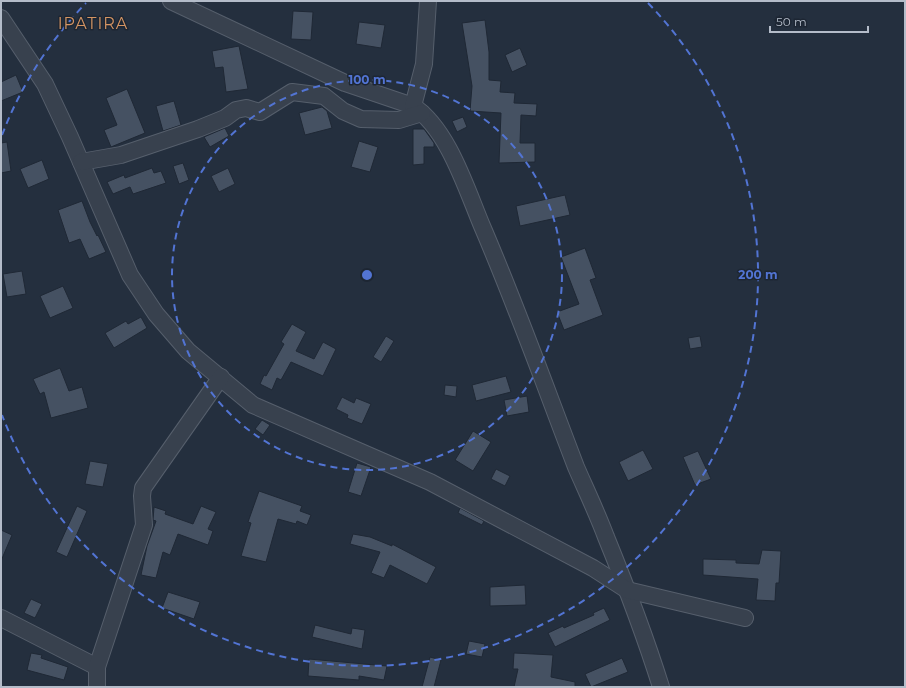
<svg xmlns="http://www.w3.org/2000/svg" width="906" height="688" viewBox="0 0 906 688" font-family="Montserrat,sans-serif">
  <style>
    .building { fill: #455162; stroke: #1f2835 }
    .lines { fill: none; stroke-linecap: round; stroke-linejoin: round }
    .minor-casing { stroke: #565f6c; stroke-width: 18 }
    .minor { stroke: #38414e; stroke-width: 16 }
    .ring { fill: none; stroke: #5274d3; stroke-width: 2; stroke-dasharray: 7 5 }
    .labels { text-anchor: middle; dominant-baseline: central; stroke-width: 3; stroke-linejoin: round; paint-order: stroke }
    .quarter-label { font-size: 16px; letter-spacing: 1px; fill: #d59563; stroke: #1d2633 }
    .centre { fill: #5274d3; stroke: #1d2633; stroke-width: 2 }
    .ring-label { font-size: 12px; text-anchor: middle; font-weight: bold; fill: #5274d3; stroke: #1d2633; stroke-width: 3; stroke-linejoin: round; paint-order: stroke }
  </style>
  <rect width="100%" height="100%" fill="#242f3e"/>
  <!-- building -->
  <g class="building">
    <path d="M293 11 313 12 311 40 291 39Z"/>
    <path d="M485 20 489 52V80L501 81 500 92 515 93 514 103 537 104 536 116 521 115 520 143H535V162L499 163 501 113 470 111 472 86 462 23Z"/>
    <path d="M359 22 385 25 381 48 356 44Z"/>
    <path d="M239 46 248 89 226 92 223 67 215 68 212 51Z"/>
    <path d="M520 48 527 65 512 72 505 55Z"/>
    <path d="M16 75 23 92 1 101V82Z"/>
    <path d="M127 89 145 133 111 147 104 130 117 125 106 98Z"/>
    <path d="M174 101 181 125 163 131 156 106Z"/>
    <path d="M322 107 327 111 332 128 305 135 299 113Z"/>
    <path d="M463 117 467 127 457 132 452 121Z"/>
    <path d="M225 128 229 136 210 147 204 137Z"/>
    <path d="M413 129H424L434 143V147H424V164L413 165Z"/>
    <path d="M359 141 378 147 370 172 351 167Z"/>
    <path d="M7 142 11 171 1 173V143Z"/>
    <path d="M42 160 49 179 28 188 20 169Z"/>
    <path d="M183 163 189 180 179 184 173 166Z"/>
    <path d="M152 168 154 173 161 171 166 183 133 194 130 187 113 194 107 182 124 175 125 178Z"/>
    <path d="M228 168 235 184 219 192 211 176Z"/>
    <path d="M565 195 570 215 520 226 516 206Z"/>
    <path d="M82 201 90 222 97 236 98 235 106 252 89 259 80 239 69 243 58 210Z"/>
    <path d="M585 248 596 278 590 280 603 315 564 330 557 312 579 304 561 257Z"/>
    <path d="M22 271 26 294 7 297 3 274Z"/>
    <path d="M63 286 73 308 50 318 40 296Z"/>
    <path d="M141 317 147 328 114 348 105 333 126 321 128 324Z"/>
    <path d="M292 324 306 332 296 351 314 359 323 342 336 349 323 376 291 362 281 380 277 378 272 390 260 384 264 375 266 376 284 344 281 342Z"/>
    <path d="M386 336 394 341 381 362 373 357Z"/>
    <path d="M700 336 702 347 690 349 688 338Z"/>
    <path d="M60 368 69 391 82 387 88 408 51 418 44 392 40 394 33 379Z"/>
    <path d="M506 376 511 392 476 401 472 385Z"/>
    <path d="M445 385 457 386 456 397 444 395Z"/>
    <path d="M527 396 529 412 507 416 504 400Z"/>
    <path d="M342 397 354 403 356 398 371 404 362 424 347 418 348 415 336 409Z"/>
    <path d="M262 420 270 425 263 435 255 429Z"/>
    <path d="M473 431 491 442 473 471 455 460Z"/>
    <path d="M643 450 653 469 628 481 619 462Z"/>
    <path d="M698 451 711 479 695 485 683 457Z"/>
    <path d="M90 461 108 464 103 487 85 484Z"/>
    <path d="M357 463 371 467 361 496 348 492Z"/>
    <path d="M496 469 510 476 505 486 491 479Z"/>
    <path d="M259 491 302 506 300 511 311 515 307 525 297 521 296 524 278 519 266 562 241 556 251 523 248 522Z"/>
    <path d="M77 506 87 511 67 557 56 552Z"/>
    <path d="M201 506 216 512 208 529 213 531 208 545 178 534 170 555 163 552 156 578 141 575 147 546 156 521 153 520 154 507 166 511 165 514 193 524Z"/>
    <path d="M460 508 484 521 482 525 458 513Z"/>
    <path d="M1 530 12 535 1 561Z"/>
    <path d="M353 534 370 537 392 546V544L436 567 427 584 390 565 384 578 371 573 380 552 350 544Z"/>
    <path d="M762 550 781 551 779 583H776L775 601 756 600 758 579 703 575V559L736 560V563L759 564Z"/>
    <path d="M525 585 526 605 490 606V587Z"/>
    <path d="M168 592 200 602 194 619 162 608Z"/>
    <path d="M31 599 42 604 35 618 24 613Z"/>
    <path d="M604 608 610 620 555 647 548 633 563 626 564 628 594 615 593 613Z"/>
    <path d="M315 625 351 634 352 628 365 630 362 649 312 637Z"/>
    <path d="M469 641 485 644 482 657 466 654Z"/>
    <path d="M31 653 42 655 41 658 68 667 64 680 27 670Z"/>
    <path d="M514 653 553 655 551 677 575 682V687H514L518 669H513Z"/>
    <path d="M430 657 441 660 434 687H422Z"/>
    <path d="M622 658 628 672 591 687 585 674Z"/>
    <path d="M309 659 387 666 384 680 359 676V680L308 676Z"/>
  </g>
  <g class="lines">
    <!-- minor casing -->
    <g class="minor-casing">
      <g id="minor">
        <path d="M171 1 345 83 413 106C448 129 466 188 482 226 516 305 545 386 576 467 586 490 597 513 606 537 626 586 645 636 661 687"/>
        <path d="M1 18 45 84 70 137 130 275 156 314 188 351 253 405 430 482 593 568 627 590 745 618"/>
        <path d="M413 106 424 64 428 1"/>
        <path d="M81 162 121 155 198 129 225 118 236 110 246 108 260 112 292 92 324 96 343 111 361 119 399 120 422 113"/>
        <path d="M1 618 97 667"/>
        <path d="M97 687V667L144 525 142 496 143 488 221 377"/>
      </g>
    </g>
    <!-- minor -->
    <use href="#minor" class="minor"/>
  </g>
  <!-- distance rings -->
  <g class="ring">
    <circle cx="367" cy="275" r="195"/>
    <path d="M2 135A391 391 0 0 1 86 3M648 3A391 391 0 1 1 2 415"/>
  </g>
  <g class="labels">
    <!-- quarter labels -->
    <g class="quarter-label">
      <text x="93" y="23">IPATIRA</text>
    </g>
  </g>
  <circle cx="367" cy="275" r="6" class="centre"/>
  <g class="ring-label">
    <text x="367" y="84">100 m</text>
    <text x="758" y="279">200 m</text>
  </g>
  <!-- border -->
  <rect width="906" height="688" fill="none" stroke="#b4bcc9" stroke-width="4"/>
  <!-- scale -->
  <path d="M770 26v6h98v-6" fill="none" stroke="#b4bcc9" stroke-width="2"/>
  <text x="776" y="26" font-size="12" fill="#b4bcc9" stroke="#1d2633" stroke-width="3" paint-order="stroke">50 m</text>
</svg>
